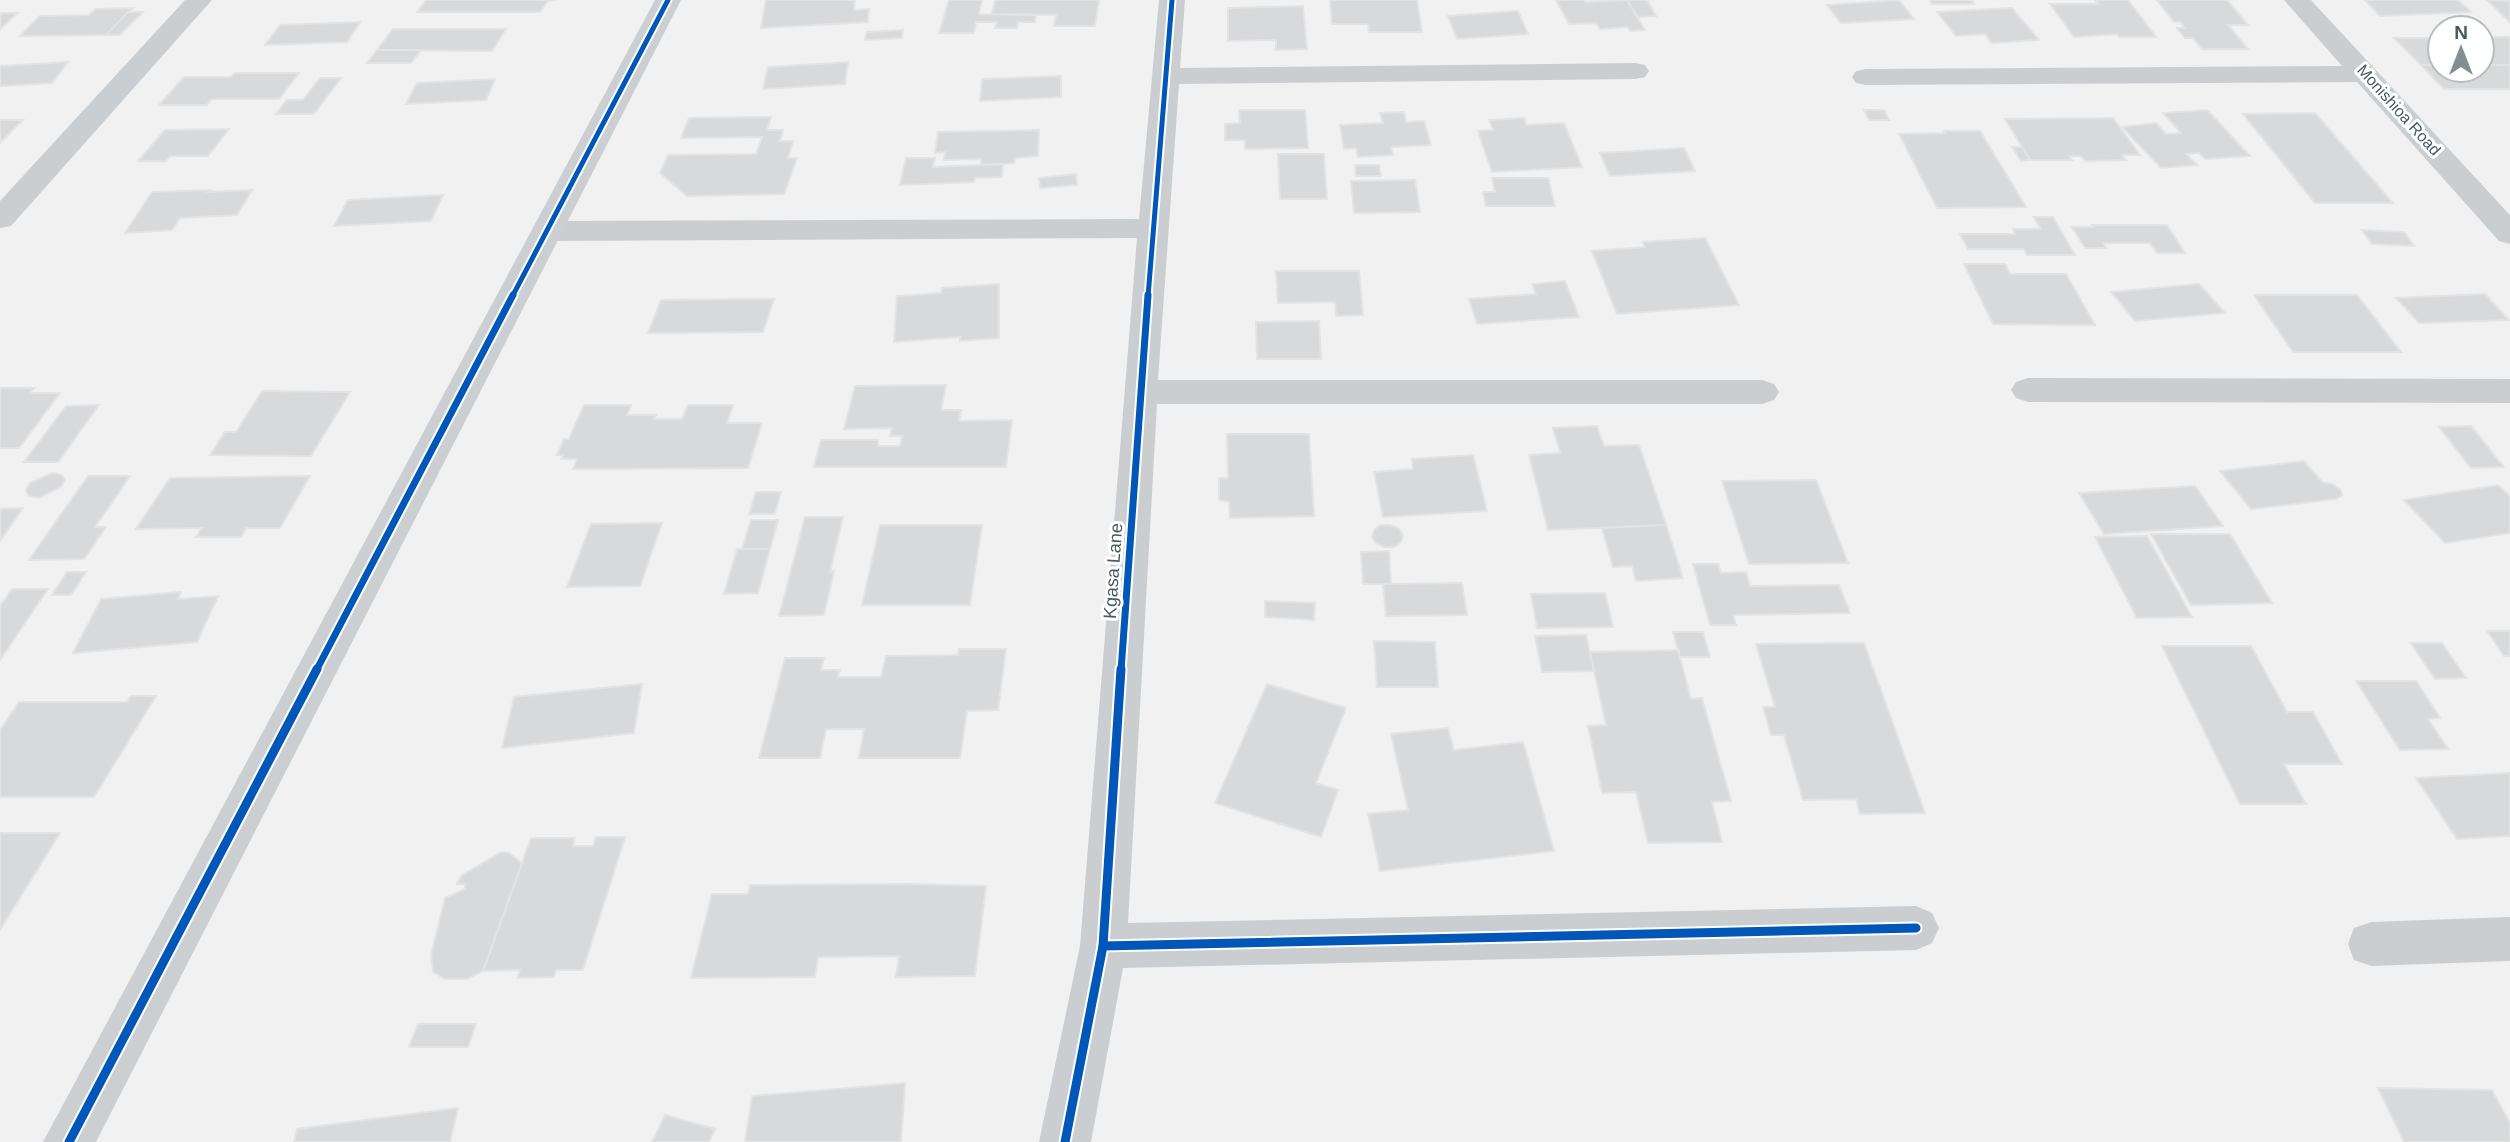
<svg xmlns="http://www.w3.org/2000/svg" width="2510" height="1142" viewBox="0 0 2510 1142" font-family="Arial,sans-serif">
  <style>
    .building { fill: #d8d9da; stroke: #e3e3e4; stroke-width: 2 }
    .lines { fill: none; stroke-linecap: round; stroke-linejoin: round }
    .street { fill: #caced1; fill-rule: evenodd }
    .secondary { fill: #cbcfd2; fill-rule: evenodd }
    .cycleway-far2-casing { stroke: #fff; stroke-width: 9 }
    .cycleway-far1-casing { stroke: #fff; stroke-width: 11 }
    .cycleway-casing { stroke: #fff; stroke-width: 13 }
    .cycleway-far2 { stroke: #0057b8; stroke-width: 5 }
    .cycleway-far1 { stroke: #0057b8; stroke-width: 7 }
    .cycleway { stroke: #0057b8; stroke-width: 9 }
    .labels { text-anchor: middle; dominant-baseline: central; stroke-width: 6; stroke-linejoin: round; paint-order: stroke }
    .far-street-label { font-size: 16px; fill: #465960; stroke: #fff }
    .street-label { font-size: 18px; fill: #465960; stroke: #fff }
  </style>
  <rect width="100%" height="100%" fill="#f2f1f1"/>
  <!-- building -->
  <g class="building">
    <path d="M426 0H556L548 1 540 12H417Z"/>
    <path d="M766 0H855L854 10 869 9 868 22 761 28Z"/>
    <path d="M949 0H982L979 14 1036 15 1035 22H1018L1017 28H995L997 22H976L974 33H939Z"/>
    <path d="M995 0H1099L1095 26H1054L1056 15 992 14Z"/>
    <path d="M1330 0H1417L1422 32H1369L1368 24H1332Z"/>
    <path d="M1556 0H1584L1585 2 1627 0 1645 30 1630 31 1628 27 1600 29 1596 23 1569 24Z"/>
    <path d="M1627 0H1647L1656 16 1638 17Z"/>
    <path d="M1899 0 1914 19 1841 23 1827 5Z"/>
    <path d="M1930 0H1972L1974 4H1932Z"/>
    <path d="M2095 0H2128L2156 37H2119L2117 34 2074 37 2050 4H2098Z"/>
    <path d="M2157 0H2227L2248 25H2228L2248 49H2202L2193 38H2185L2177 28H2185L2180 22H2174Z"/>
    <path d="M2365 0H2458L2471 12 2380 16Z"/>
    <path d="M2487 0 2510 1V22Z"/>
    <path d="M1303 6 1307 49 1276 50V40L1228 41V8Z"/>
    <path d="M133 8 106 35 20 36 40 16 89 15 96 9Z"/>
    <path d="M2012 8 2039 40 1991 43 1985 34 1956 36 1937 12Z"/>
    <path d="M1518 11 1528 34 1457 39 1448 16Z"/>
    <path d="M128 12H143L120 35H106Z"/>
    <path d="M0 13H18L0 29Z"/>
    <path d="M360 22 347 42 265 45 280 25Z"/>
    <path d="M393 29H506L492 51 377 50Z"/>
    <path d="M903 30 902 38 865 40 867 32Z"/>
    <rect x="2482" y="37" width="28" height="28"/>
    <path d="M2394 38H2440V65H2421Z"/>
    <path d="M377 50H421L411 63H367Z"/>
    <path d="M68 62 52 83 0 86V66Z"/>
    <path d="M848 62 845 84 763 89 768 67Z"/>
    <path d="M2421 65H2440V70H2482V65H2510V89H2444Z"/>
    <path d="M235 73H299L279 99H212L207 105H159L184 77H231Z"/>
    <path d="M1061 76V97L980 101 982 79Z"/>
    <path d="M320 78H341L314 114H276L287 100H303Z"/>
    <path d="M495 79 486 100 406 104 417 83Z"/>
    <path d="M1239 110H1305L1308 148 1245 149V140H1225V124L1240 123Z"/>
    <path d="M1864 110H1884L1889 120H1869Z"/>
    <path d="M2207 110 2250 156 2205 159 2199 153 2186 154 2197 165 2161 168 2122 127 2156 123 2166 134 2181 133 2163 113Z"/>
    <path d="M1404 112 1406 122 1424 121 1431 145 1391 147 1393 155 1358 157 1356 148 1344 149 1340 125 1383 123 1380 113Z"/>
    <path d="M2315 113 2393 203H2315L2243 114Z"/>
    <path d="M771 117 767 130H783L780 141H793L788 158H797L784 194 687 196 660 173 668 155 756 154 762 137 681 138 689 118Z"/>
    <path d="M1524 118 1526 125 1564 123 1582 167 1492 172 1478 131 1493 130 1489 120Z"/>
    <path d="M2113 118 2140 155H2122L2126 160 2085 161 2081 156H2069L2072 160H2030L2005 119Z"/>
    <path d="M0 120H23L0 143Z"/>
    <path d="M229 129 208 156H170L166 161H138L165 130Z"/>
    <path d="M1039 130 1038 156 1015 158 1014 163 981 165V159L944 160 945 152 935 153 938 132Z"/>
    <path d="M1944 131H1980L2026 207 1937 208 1899 134 1945 133Z"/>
    <path d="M2012 147H2022L2030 160 2021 161Z"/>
    <path d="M1684 148 1695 171 1610 176 1600 153Z"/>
    <path d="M1278 154H1324L1327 199H1280Z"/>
    <path d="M906 158H935L933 167 1003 164 1002 177 975 178 974 182 900 185Z"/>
    <path d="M1355 165H1379L1381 176H1356Z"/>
    <path d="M1076 174 1077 185 1040 188 1039 178Z"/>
    <path d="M1492 178H1548L1555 206H1486L1483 192H1495Z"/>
    <path d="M1415 180 1420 212 1354 213 1351 181Z"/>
    <path d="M210 190 208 192 252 190 237 215 180 218 172 230 125 233 152 192Z"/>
    <path d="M443 195 431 221 334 226 348 200Z"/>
    <path d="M2034 217H2053L2075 255H2027L2024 249H1968L1960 234H2015L2013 229H2041Z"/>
    <path d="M2092 225H2167L2185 253H2157L2150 243H2103L2106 248H2085L2072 227H2093Z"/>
    <path d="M2362 230 2404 232 2414 246 2372 244Z"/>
    <path d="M1705 238 1739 305 1617 314 1592 251 1645 247 1643 242Z"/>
    <path d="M1964 264H2005L2010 274H2066L2095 325 1993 324Z"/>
    <path d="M1276 271H1359L1363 315 1336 316 1335 302 1278 303Z"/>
    <path d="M1565 281 1579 317 1477 324 1469 299 1536 294 1532 284Z"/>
    <path d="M999 284V338L960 341V337L894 342 897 296 941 293 942 288Z"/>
    <path d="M2199 284 2225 313 2135 321 2111 292Z"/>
    <path d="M2485 294 2509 320 2419 323 2396 298Z"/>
    <path d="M2254 295H2357L2401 352H2293Z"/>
    <path d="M774 299 763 332 648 333 661 300Z"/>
    <path d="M1319 321 1321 359H1257L1256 322Z"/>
    <path d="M946 385 941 410H961L959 421 1012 420 1006 467H814L821 440H878V446H900L902 436H890L892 428 844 429 855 386Z"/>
    <path d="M0 388H34L30 393H60L19 448H0Z"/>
    <path d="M262 391 350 392 311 456 210 455 225 432H236Z"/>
    <path d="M99 405 58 462H24L66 406Z"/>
    <path d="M584 405H631L627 415H656L654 419H682L688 405H733L727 423H762L748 468 573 469 577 459H561L563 455H557L564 439H569Z"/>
    <path d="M1597 426 1604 446 1639 445 1666 525 1548 530 1529 455 1560 453 1553 428Z"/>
    <path d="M2471 426 2504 467 2471 468 2439 427Z"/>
    <path d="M1227 434H1309L1314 516 1230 518 1229 502 1219 500V478H1228Z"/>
    <path d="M1473 455 1487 511 1383 517 1374 472 1413 469 1412 459Z"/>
    <path d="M2304 461 2322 482 2332 484 2340 489 2342 495 2336 499 2251 509 2220 471Z"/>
    <path d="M52 473 61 475 65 480 61 487 39 498 29 496 26 491 30 483Z"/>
    <path d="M88 476H130L95 527H106L84 559 29 560Z"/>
    <path d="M310 476 280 528H246L241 537H196L202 528 136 529 170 478Z"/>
    <path d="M1816 480 1848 563 1749 564 1722 481Z"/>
    <path d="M2498 485 2510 496V533L2445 543 2404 500Z"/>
    <path d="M2195 486 2223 526 2104 534 2079 493Z"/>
    <path d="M756 492H781L775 514H749Z"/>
    <path d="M23 508 0 541V509Z"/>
    <path d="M805 517H843L830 572 834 571 824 615 779 616Z"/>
    <path d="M751 520H778L770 549H742Z"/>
    <path d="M662 523 640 586 567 587 591 524Z"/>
    <path d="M880 525H982L970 605H862Z"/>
    <path d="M1380 525H1390L1398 528 1403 535 1401 542 1394 547H1384L1376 543 1372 537 1374 530Z"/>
    <path d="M1666 525 1683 578 1636 581 1632 566 1613 567 1602 528Z"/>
    <path d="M2151 534H2230L2272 603 2191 605Z"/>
    <path d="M2147 536 2192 617 2137 618 2095 537Z"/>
    <path d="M737 549H770L758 593 724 594Z"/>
    <path d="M1389 551 1391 584H1363L1361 552Z"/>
    <path d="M1693 564H1718L1721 573 1746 572 1750 586 1839 585 1850 613 1733 615 1736 625H1710Z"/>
    <path d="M67 572H86L71 595H52Z"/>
    <path d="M1462 583 1467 615 1386 616 1383 584Z"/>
    <path d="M12 589H48L0 660V606Z"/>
    <path d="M181 592 178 599 218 596 197 642 73 653 101 599Z"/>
    <path d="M1605 593 1613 627 1537 628 1531 594Z"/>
    <path d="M1265 601 1315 603 1314 620 1265 617Z"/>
    <path d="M2487 631H2510V656H2504Z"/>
    <path d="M1673 632H1703L1710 657H1680Z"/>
    <path d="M1586 635 1594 671 1542 672 1535 636Z"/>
    <path d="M1374 641 1435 642 1438 687H1377Z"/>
    <path d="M1864 643 1925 813 1860 814 1856 799 1803 800 1784 735H1771L1763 707H1775L1756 644Z"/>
    <path d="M2411 643H2442L2466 678 2435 679Z"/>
    <path d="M2162 646H2251L2287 712H2313L2342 764H2284L2306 804H2240Z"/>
    <path d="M959 649H1006L998 710 967 711 960 758H859L864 729H826L820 758H759L785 658H824L821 670H840L838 677H881L886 656 958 655Z"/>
    <path d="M1678 650 1691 699 1702 698 1731 801 1712 802 1722 842 1648 843 1636 792 1602 793 1588 726 1606 725 1590 652Z"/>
    <path d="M2356 681H2416L2440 718 2428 719 2448 749 2400 750Z"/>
    <path d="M642 684 634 733 502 748 514 697Z"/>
    <path d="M1267 684 1346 708 1316 783 1338 790 1321 837 1215 803Z"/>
    <path d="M131 696H156L94 797H0V730L19 702H127Z"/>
    <path d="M1448 728 1454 750 1523 742 1554 851 1380 871 1368 814 1408 810 1391 734Z"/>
    <path d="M2510 773V836L2457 839 2416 778Z"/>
    <path d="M0 833H60L0 930Z"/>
    <path d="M596 837H625L583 970H556L554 977 517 978 520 970 483 971 531 838H575L573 846H593Z"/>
    <path d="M501 852 509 853 522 863 483 971 467 979H445L433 972 431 955 445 898 465 889V884H457L461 876Z"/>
    <path d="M910 884 986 886 975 976 896 977 899 956 818 957 815 977 691 978 712 894H748L750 885Z"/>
    <path d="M418 1024H476L468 1047H409Z"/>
    <path d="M905 1083 901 1142H745L752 1096Z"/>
    <path d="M2378 1088 2492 1090 2510 1123V1142H2404Z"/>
    <path d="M458 1108 450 1142H294L297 1129Z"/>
    <path d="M665 1115 715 1129 709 1142H652Z"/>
  </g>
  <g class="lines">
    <!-- street -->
    <g class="street">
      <path d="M185 0H212L11 226 0 228V201Z"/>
      <path d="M1159 0H1185L1180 68 1635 63 1645 65 1649 71 1645 77 1635 79 1179 84 1158 380H1762L1774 384 1779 392 1774 400 1762 404H1157L1128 923 1916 906 1932 913 1939 928 1932 943 1916 950 1123 968 1091 1142H1039L1080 946 1137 238 548 241 537 238 533 231 537 224 548 221 1139 219Z"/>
      <path d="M2284 0H2311L2510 215V244L2499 241 2357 82 1866 85 1856 83 1852 77 1856 71 1866 69 2342 66Z"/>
      <path d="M2028 378 2510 379V403L2028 402 2016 398 2011 390 2016 382Z"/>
      <path d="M2510 917V961L2371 966 2354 960 2348 944 2354 928 2371 922Z"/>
    </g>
    <!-- secondary -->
    <path class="secondary" d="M655 0H681L96 1142H43Z"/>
    <!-- cycleway-far2 casing -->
    <g class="cycleway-far2-casing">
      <g id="cycleway-far2">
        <path d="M512 297 668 0"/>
        <path d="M1148 297 1172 0"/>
      </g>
    </g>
    <!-- cycleway-far1 casing -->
    <g class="cycleway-far1-casing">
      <g id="cycleway-far1">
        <path d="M316 671 513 295"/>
        <path d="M1121 671 1148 295"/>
      </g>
    </g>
    <!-- cycleway casing -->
    <g class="cycleway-casing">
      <g id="cycleway">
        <path d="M1103 946 1916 928"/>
        <path d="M69 1142 317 669"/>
        <path d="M1065 1142 1103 946 1121 669"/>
      </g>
    </g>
    <!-- cycleway-far2 -->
    <use href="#cycleway-far2" class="cycleway-far2"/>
    <!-- cycleway-far1 -->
    <use href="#cycleway-far1" class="cycleway-far1"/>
    <!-- cycleway -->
    <use href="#cycleway" class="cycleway"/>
  </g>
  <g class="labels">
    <!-- far-street labels -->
    <g class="far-street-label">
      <text transform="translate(2399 110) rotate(48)">Monishioa Road</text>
    </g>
    <!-- street labels -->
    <g class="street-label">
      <text transform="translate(1113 571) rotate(-86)">Kgasa Lane</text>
    </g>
  </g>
  <!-- north arrow -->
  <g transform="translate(2461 49)"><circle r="33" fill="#ffffff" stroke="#b5bdbf" stroke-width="2"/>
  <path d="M0-5L12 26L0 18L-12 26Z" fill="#828e93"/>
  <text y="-10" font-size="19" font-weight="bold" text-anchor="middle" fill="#465960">N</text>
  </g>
</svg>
